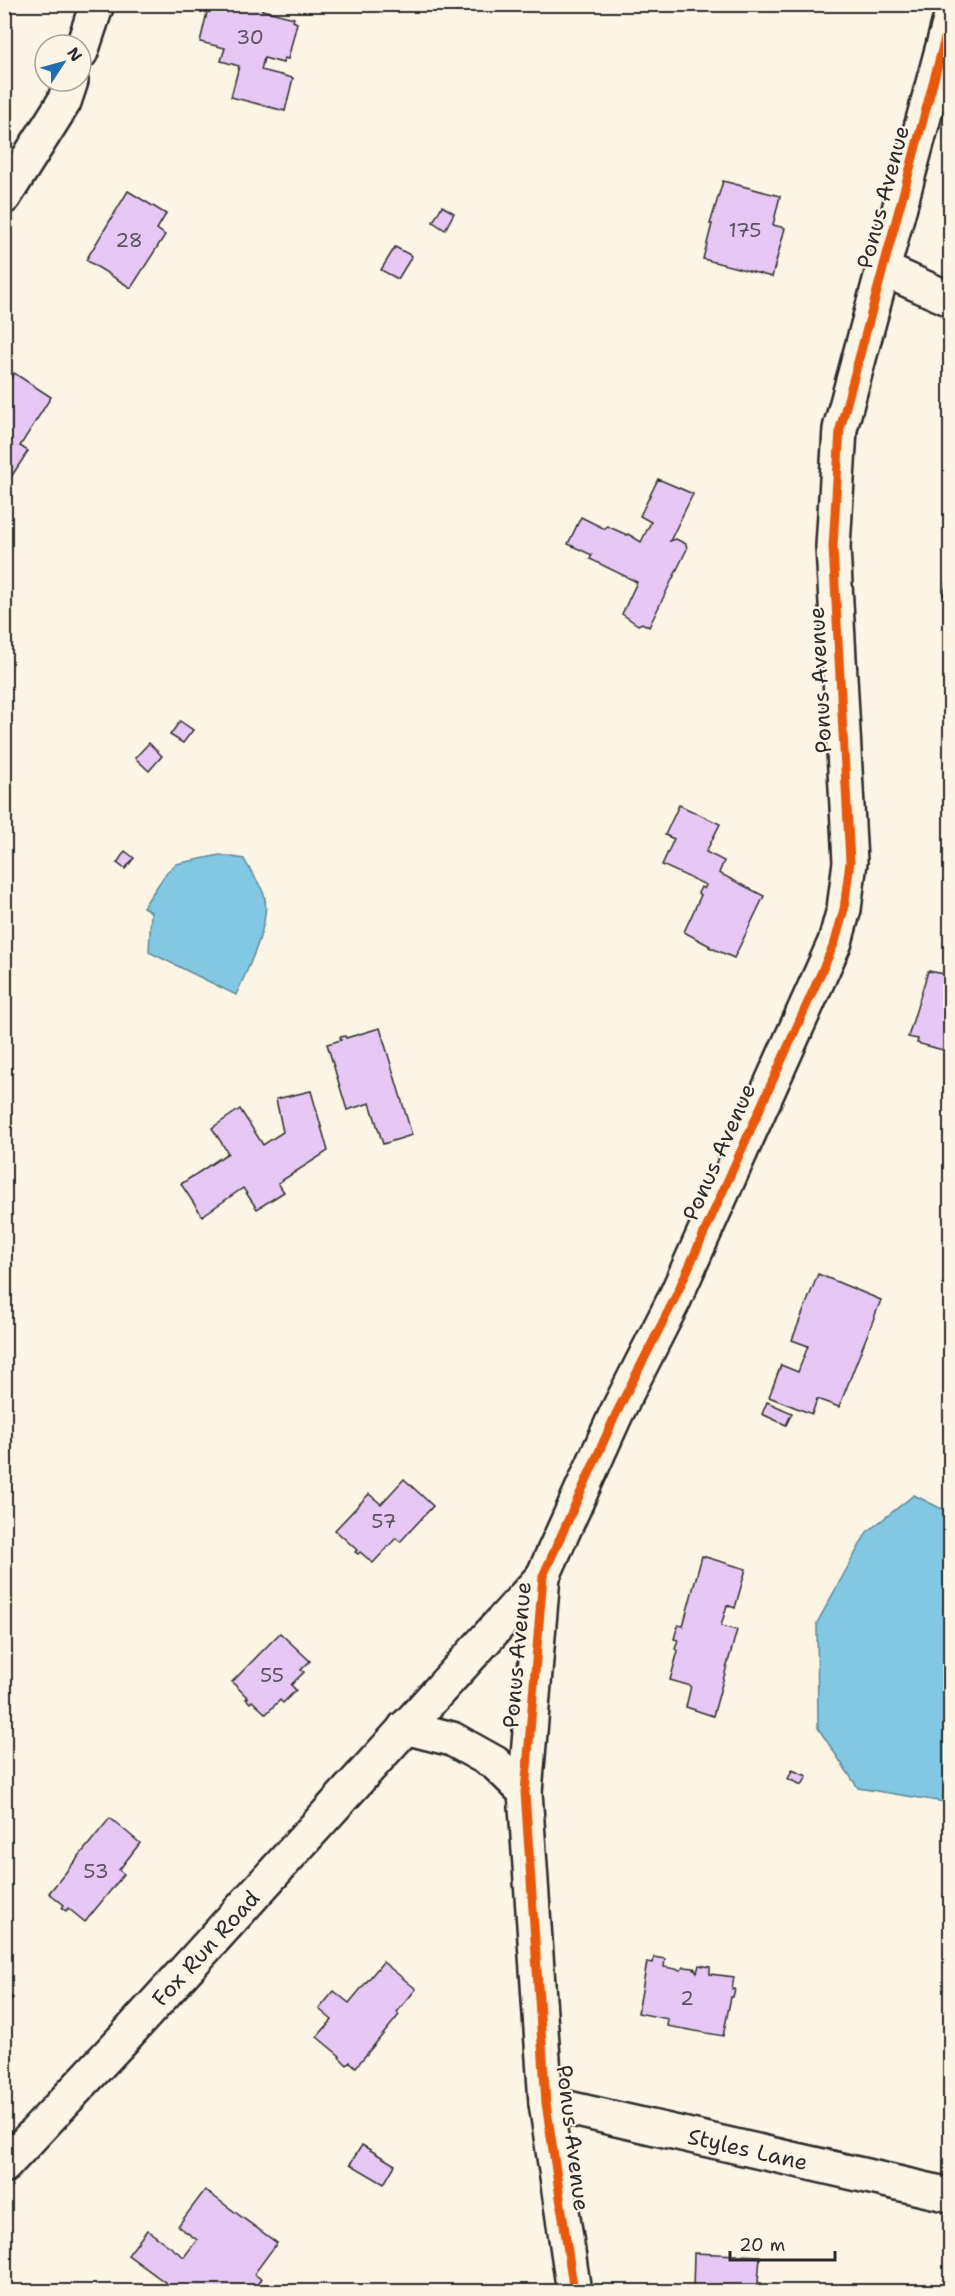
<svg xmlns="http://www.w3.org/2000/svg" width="955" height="2296" viewBox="0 0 955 2296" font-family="'Shantell Sans',sans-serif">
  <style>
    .water { fill: #82c8e3; stroke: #5f8999; stroke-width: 1.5 }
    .building { fill: #e7c8f5; stroke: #2b2b2b; stroke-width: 1.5 }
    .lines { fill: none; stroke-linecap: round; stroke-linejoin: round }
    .minor-casing { stroke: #2b2b2b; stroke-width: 38 }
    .minor { stroke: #fcf5e5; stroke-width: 33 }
    .cycleway-casing { stroke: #fcf5e5; stroke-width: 13 }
    .cycleway { stroke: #e8590c; stroke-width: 9 }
    .labels { text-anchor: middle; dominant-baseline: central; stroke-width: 4.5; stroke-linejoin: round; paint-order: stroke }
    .number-label { font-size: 20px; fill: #5a525e }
    .street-label { font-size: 22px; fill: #2b2b2b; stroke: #fcf5e5 }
  </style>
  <rect width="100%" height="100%" fill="#fcf5e5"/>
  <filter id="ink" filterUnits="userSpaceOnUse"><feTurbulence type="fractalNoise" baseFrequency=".0167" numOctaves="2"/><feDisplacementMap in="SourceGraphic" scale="12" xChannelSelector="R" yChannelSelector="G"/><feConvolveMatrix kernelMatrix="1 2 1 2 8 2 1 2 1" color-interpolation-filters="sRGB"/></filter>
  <g filter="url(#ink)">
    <!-- water -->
    <g class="water">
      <path d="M220 855 244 859C249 869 259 882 263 892 274 918 247 970 236 995L149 952 151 912 143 907 167 872 176 864Z"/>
      <path d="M914 1495 950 1513V1798L944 1802 858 1788 818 1728 817 1623 867 1532Z"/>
    </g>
    <!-- building -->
    <g class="building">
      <path d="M209 4H264L262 10 294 18 293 21 297 23 288 59 284 58 283 63 264 58 261 70 293 78 285 111 231 97 239 66 221 61 225 48 200 42Z"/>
      <path d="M723 181 780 196 773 225 785 228 772 277 703 259 712 224H710Z"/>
      <path d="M128 191 166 214 157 229 165 235 131 288 86 260Z"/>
      <path d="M442 206 454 213 445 230 433 222Z"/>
      <path d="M395 247 412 256 398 279 381 270Z"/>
      <path d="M14 373 51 397 20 446 28 451 4 488V387Z"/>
      <path d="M658 479 693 494 670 541 676 539 686 544 687 549 649 627 642 623 638 625 622 614 637 582 590 559 592 555 568 544 581 517 605 529 607 526 627 535 628 534 641 542 651 522 640 516Z"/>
      <path d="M950 574V598L943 595Z"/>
      <path d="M180 721 193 730 183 743 170 735Z"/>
      <path d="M149 743 162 756 149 771 135 758Z"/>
      <path d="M679 805 720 824 706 852 724 861 719 873 764 896 734 958 709 947 710 946 684 932 701 895 698 893 701 887 704 889 706 885 662 865 674 839 665 835Z"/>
      <path d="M125 851 134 858 125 869 117 863Z"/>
      <path d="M928 971 950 975V1052L917 1043 918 1039 908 1037Z"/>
      <path d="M380 1028 412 1135 383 1144 370 1103 347 1110 327 1044 341 1040 340 1037 345 1036 346 1038Z"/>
      <path d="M311 1091 328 1151 278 1183 284 1192 257 1209 243 1188 202 1216 181 1184 228 1153 212 1128 240 1109 263 1145 283 1132 276 1099Z"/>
      <path d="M818 1274 881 1300 839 1407 817 1399 812 1414 769 1397 781 1365 798 1372 808 1346 792 1340Z"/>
      <path d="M767 1402 792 1413 786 1425 762 1414Z"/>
      <path d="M404 1479 433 1506 400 1542 396 1538 373 1563 360 1552 358 1554 355 1552 357 1550 335 1530 369 1494 381 1504Z"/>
      <path d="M702 1556 746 1569 735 1608 727 1605 721 1626 737 1630 713 1716 686 1707 691 1686 670 1680 678 1651 675 1649 678 1640 674 1639 678 1625 683 1626Z"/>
      <path d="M280 1633 310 1661 301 1670 304 1672 291 1685 296 1690 283 1703 280 1700 266 1714 252 1701 250 1703 246 1699 248 1698 232 1682Z"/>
      <path d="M792 1770 807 1776 802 1785 788 1779Z"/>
      <path d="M110 1818 140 1843 119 1870 124 1874 85 1922 68 1908 66 1911 62 1908 64 1905 49 1893Z"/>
      <path d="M654 1957 665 1959 664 1967 681 1970 684 1967 694 1968 697 1972 699 1965 710 1967V1974L734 1977 732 1989H735L733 1997H731L723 2036 667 2026 668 2019 638 2013 647 1962 653 1963Z"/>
      <path d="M383 1962 416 1989 397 2012 399 2015 356 2067 350 2062 347 2065 339 2057 340 2056 317 2037 332 2020 319 2009 334 1991 349 2003Z"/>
      <path d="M4 1990 13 1998 4 2007Z"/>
      <path d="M362 2145 395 2165 384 2184 350 2164Z"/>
      <path d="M205 2190 277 2243 254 2274 261 2279 252 2292H155L157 2289 160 2291 166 2283 128 2255 147 2230 184 2257 197 2240 178 2226Z"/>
      <path d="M694 2253 760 2256 758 2283H761V2292H693Z"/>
    </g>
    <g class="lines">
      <!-- minor casing -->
      <g class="minor-casing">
        <g id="minor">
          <path d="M81 52 97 4"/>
          <path d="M4 197 64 102 71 81"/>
          <path d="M883 269 950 299"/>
          <path d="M405 1727 452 1739 495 1763 525 1792"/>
          <path id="s1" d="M546 2103 950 2195"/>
          <path id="s2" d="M4 2166 123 2039 543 1576"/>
          <path d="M574 2292 546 2103 525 1792 543 1576 616 1414 674 1300 835 942 844 909 850 862 833 547 840 429 950 20"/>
        </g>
      </g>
      <!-- minor -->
      <use href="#minor" class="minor"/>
      <!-- cycleway casing -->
      <g class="cycleway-casing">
        <path id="cycleway" d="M574 2292 546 2103 525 1792 543 1576 616 1414 674 1300 835 942 844 909 850 862 833 547 840 429 950 20"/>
      </g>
      <!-- cycleway -->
      <use href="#cycleway" class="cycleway"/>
    </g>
  </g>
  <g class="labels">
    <!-- number labels -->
    <g class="number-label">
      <text x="250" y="37">30</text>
      <text x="745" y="230">175</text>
      <text x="129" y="240">28</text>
      <text x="384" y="1521">57</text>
      <text x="272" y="1675">55</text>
      <text x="96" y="1871">53</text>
      <text x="687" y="1998">2</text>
    </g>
    <!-- street labels -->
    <g class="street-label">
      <text transform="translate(883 197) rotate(-75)">Ponus Avenue</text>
      <text transform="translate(820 680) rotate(-93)">Ponus Avenue</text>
      <text transform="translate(719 1152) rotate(-66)">Ponus Avenue</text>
      <text transform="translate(517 1655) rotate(-85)">Ponus Avenue</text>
      <text stroke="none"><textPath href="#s2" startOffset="297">Fox Run Road</textPath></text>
      <text transform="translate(573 2138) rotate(83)">Ponus Avenue</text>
      <text stroke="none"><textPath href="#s1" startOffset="207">Styles Lane</textPath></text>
    </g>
  </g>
  <!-- margin -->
  <rect width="955" height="2296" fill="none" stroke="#fcf5e5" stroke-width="24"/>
  <rect x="12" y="12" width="931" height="2272" fill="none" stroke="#2b2b2b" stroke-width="2" filter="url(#ink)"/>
  <!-- north arrow -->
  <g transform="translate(63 63) rotate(54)"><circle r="28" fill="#fcf5e5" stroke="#a8a49b" stroke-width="1.5"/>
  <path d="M0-4.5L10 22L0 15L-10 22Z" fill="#1f6fb2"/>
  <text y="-9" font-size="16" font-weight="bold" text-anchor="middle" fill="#2b2b2b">N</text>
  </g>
  <!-- scale -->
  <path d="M730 2251v9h105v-9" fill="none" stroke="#2b2b2b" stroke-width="3"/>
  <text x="739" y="2251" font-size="18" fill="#2b2b2b" stroke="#fcf5e5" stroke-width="4.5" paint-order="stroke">20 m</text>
</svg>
